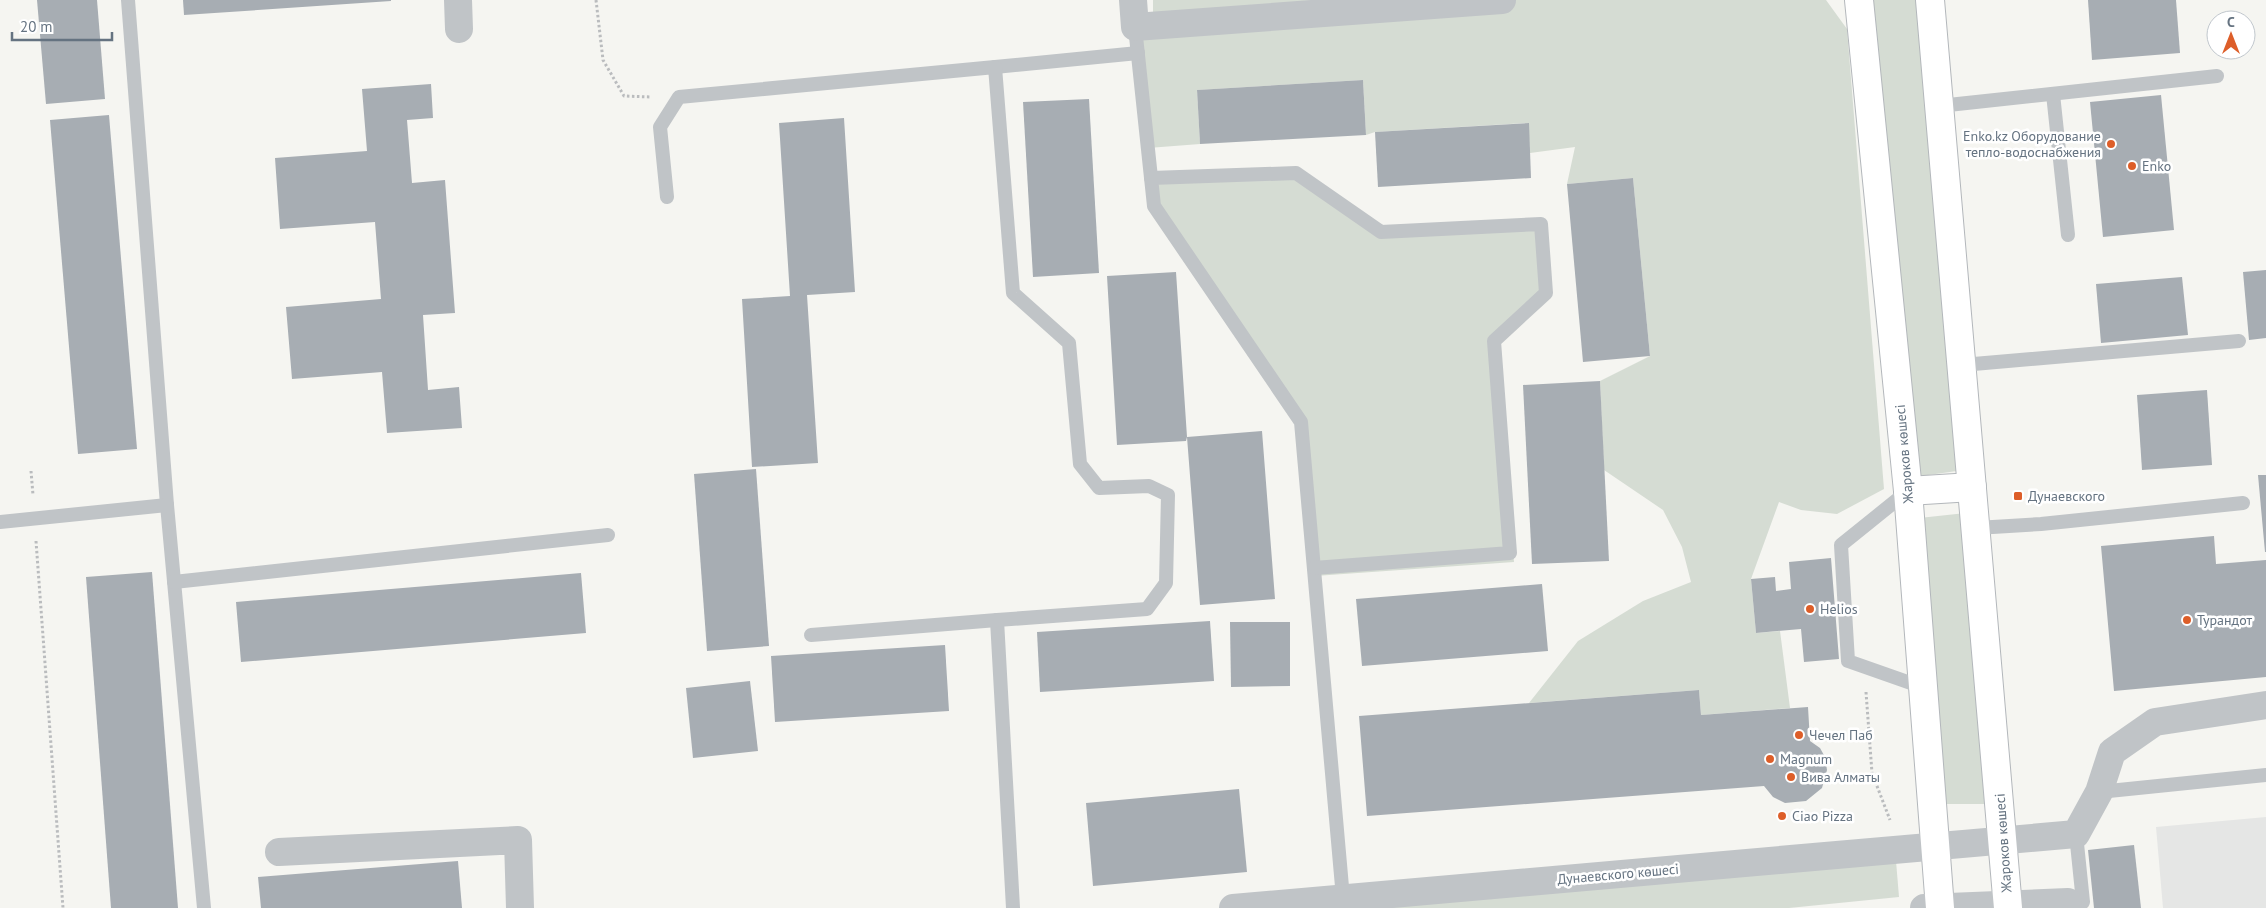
<svg xmlns="http://www.w3.org/2000/svg" width="2266" height="908" viewBox="0 0 2266 908" font-family="'PT Sans',sans-serif">
  <style>
    .built { fill: #e5e6e5 }
    .green { fill: #d5dcd3 }
    .building { fill: #a7adb3 }
    .lines { fill: none; stroke-linecap: round; stroke-linejoin: round }
    .secondary-casing { stroke: #b3b7bb; stroke-width: 30 }
    .path { stroke: #babcbe; stroke-width: 3; stroke-dasharray: 2.5 2.5; stroke-linecap: butt }
    .lane { stroke: #c0c4c7; stroke-width: 14 }
    .street { stroke: #c0c4c7; stroke-width: 28 }
    .secondary { stroke: #fff; stroke-width: 28 }
    .poi-dot { fill: #dd5e29; stroke: #fff; stroke-width: 2 }
    .labels { text-anchor: middle; dominant-baseline: central; stroke-width: 5; stroke-linejoin: round; paint-order: stroke }
    .poi-label { font-size: 14px; fill: #657381; stroke: #fff; text-anchor: start }
    .street-label { font-size: 14px; fill: #657381; stroke: #fff }
  </style>
  <rect width="100%" height="100%" fill="#f5f5f1"/>
  <!-- built -->
  <path class="built" d="M2266 817V908H2163L2156 827Z"/>
  <!-- green -->
  <g class="green">
    <path d="M1153 0H1826L1847 29 1884 489 1837 514 1801 510 1779 502 1751 579 1756 633 1780 631 1790 708 1701 715 1699 690 1529 703 1578 641 1643 601 1691 582 1682 547 1663 510 1604 470 1600 381 1650 356 1633 178 1567 184 1575 147 1530 153 1528 123 1375 132 1366 135 1363 80 1197 90 1200 144 1148 148 1135 27 1153 25Z"/>
    <path d="M1859 0H1929L1971 469 1907 478Z"/>
    <path d="M1296 173 1381 232 1541 224 1546 293 1494 341 1514 562 1315 576 1301 422 1154 206 1151 178Z"/>
    <path d="M1975 512 2000 804H1931L1910 519Z"/>
    <path d="M1896 861 1899 897 1789 908H1304Z"/>
  </g>
  <!-- building -->
  <g class="building">
    <path d="M37 0H97L105 99 46 104Z"/>
    <path d="M183 0H391V1L184 15Z"/>
    <path d="M2088 0H2176L2180 53 2092 60Z"/>
    <path d="M1363 80 1366 135 1200 144 1197 90Z"/>
    <path d="M431 84 433 118 407 120 412 183 445 180 455 313 423 315 428 390 459 387 462 428 387 433 382 372 292 379 286 307 381 299 375 222 280 229 275 158 367 151 362 89Z"/>
    <path d="M2161 95 2174 230 2103 237 2090 102Z"/>
    <path d="M1089 99 1099 273 1033 277 1023 102Z"/>
    <path d="M109 115 137 449 78 454 50 120Z"/>
    <path d="M844 118 855 292 807 295 818 463 752 467 742 299 790 296 779 123Z"/>
    <path d="M1529 123 1531 178 1378 187 1375 132Z"/>
    <path d="M1633 178 1650 356 1583 362 1567 184Z"/>
    <path d="M2266 270V338L2249 340 2243 272Z"/>
    <path d="M1176 272 1187 437 1262 431 1275 599 1200 605 1187 437 1186 441 1117 445 1107 276Z"/>
    <path d="M2182 277 2188 335 2101 343 2096 284Z"/>
    <path d="M1600 381 1609 561 1532 564 1523 385Z"/>
    <path d="M2207 390 2212 465 2142 470 2137 395Z"/>
    <path d="M756 469 769 646 707 651 694 474Z"/>
    <path d="M2258 475H2266V552H2265Z"/>
    <path d="M2214 536 2216 564 2266 560V677L2114 691 2101 546Z"/>
    <path d="M1831 558 1839 659 1804 662 1801 629 1756 633 1751 579 1775 577 1776 591 1791 589 1789 562Z"/>
    <path d="M152 572 178 908H111L86 577Z"/>
    <path d="M581 573 586 633 241 662 236 602Z"/>
    <path d="M1542 584 1548 651 1362 666 1356 599Z"/>
    <path d="M1210 621 1214 681 1040 692 1037 632Z"/>
    <path d="M1230 622H1290V686L1231 687Z"/>
    <path d="M945 645 949 711 775 722 771 656Z"/>
    <path d="M750 681 758 751 693 758 686 688Z"/>
    <path d="M1699 690 1701 715 1808 707 1810 741 1820 748 1825 757 1827 770 1822 788 1806 801 1785 803 1773 797 1764 786 1367 816 1359 716Z"/>
    <path d="M1239 789 1247 872 1093 886 1086 803Z"/>
    <path d="M2134 845 2141 908H2094L2088 850Z"/>
    <path d="M458 861 462 908H261L258 877Z"/>
  </g>
  <g class="lines">
    <!-- secondary casing -->
    <g class="secondary-casing">
      <g id="secondary">
        <path d="M1859 0 1908 491 1940 908"/>
        <path d="M1930 0 2008 908"/>
        <path d="M1908 491 1972 487"/>
      </g>
    </g>
    <!-- path -->
    <g class="path">
      <path d="M596 0 603 60 624 96 651 97"/>
      <path d="M31 471 33 495"/>
      <path d="M36 541 63 908"/>
      <path d="M1866 692 1872 773 1890 820"/>
    </g>
    <!-- lane -->
    <g class="lane">
      <path d="M128 0 167 505 204 908"/>
      <path d="M1135 27 1154 206 1301 422 1343 898"/>
      <path d="M995 67 1138 53"/>
      <path d="M2053 94 2068 235"/>
      <path d="M1939 106 2217 76"/>
      <path d="M1151 178 1296 173 1381 232 1541 224 1546 293 1494 341 1510 553 1314 568"/>
      <path d="M667 197 660 127 679 97 995 67 1013 293 1069 343 1080 464 1099 488 1149 486 1168 495 1166 583 1147 609 997 620 1013 908"/>
      <path d="M1962 365 2239 341"/>
      <path d="M1908 491 1841 545 1848 661 1922 687"/>
      <path d="M0 522 167 505"/>
      <path d="M1976 528 2041 524 2243 503"/>
      <path d="M174 582 608 535"/>
      <path d="M811 635 997 620"/>
      <path d="M2099 792 2266 775"/>
      <path d="M2076 834 2083 902"/>
    </g>
    <!-- street -->
    <g class="street">
      <path d="M458 0 459 29"/>
      <path d="M1133 0 1135 27 1502 0"/>
      <path d="M279 852 518 840 520 908"/>
      <path d="M1233 908 2076 834 2099 792 2112 752 2155 722 2266 705"/>
      <path d="M1924 908 2068 902"/>
    </g>
    <!-- secondary -->
    <use href="#secondary" class="secondary"/>
  </g>
  <!-- markers -->
  <g class="poi-dot">
    <circle cx="2111" cy="144" r="5"/>
    <circle cx="2132" cy="166" r="5"/>
    <rect x="2013" y="491" width="10" height="10" rx="2.5"/>
    <circle cx="1810" cy="609" r="5"/>
    <circle cx="2187" cy="620" r="5"/>
    <circle cx="1799" cy="735" r="5"/>
    <circle cx="1770" cy="759" r="5"/>
    <circle cx="1791" cy="777" r="5"/>
    <circle cx="1782" cy="816" r="5"/>
  </g>
  <g class="labels">
    <!-- poi labels -->
    <g class="poi-label">
      <text x="2101" y="136" text-anchor="end">Enko.kz Оборудование<tspan x="2101" dy="16">тепло-водоснабжения</tspan></text>
      <text x="2142" y="166">Enko</text>
      <text x="2028" y="496">Дунаевского</text>
      <text x="1820" y="609">Helios</text>
      <text x="2197" y="620">Турандот</text>
      <text x="1809" y="735">Чечел Паб</text>
      <text x="1780" y="759">Magnum</text>
      <text x="1801" y="777">Вива Алматы</text>
      <text x="1792" y="816">Ciao Pizza</text>
    </g>
    <!-- street labels -->
    <g class="street-label">
      <text transform="translate(1904 454) rotate(-95)">Жароков көшесі</text>
      <text transform="translate(2003 843) rotate(-94)">Жароков көшесі</text>
      <text transform="translate(1618 874) rotate(-5)">Дунаевского көшесі</text>
    </g>
  </g>
  <!-- north arrow -->
  <g transform="translate(2231 35)"><circle r="24" fill="#ffffff" stroke="#c1c7cd"/>
  <path d="M0-4L9 19L0 12L-9 19Z" fill="#dd5e29"/>
  <text y="-8" font-size="14" font-weight="bold" text-anchor="middle" fill="#657381">С</text>
  </g>
  <!-- scale -->
  <path d="M12 32v8h100v-8" fill="none" stroke="#657381" stroke-width="2.5"/>
  <text x="20" y="32" font-size="15" fill="#657381" stroke="#ffffff" stroke-width="4" paint-order="stroke">20 m</text>
</svg>
